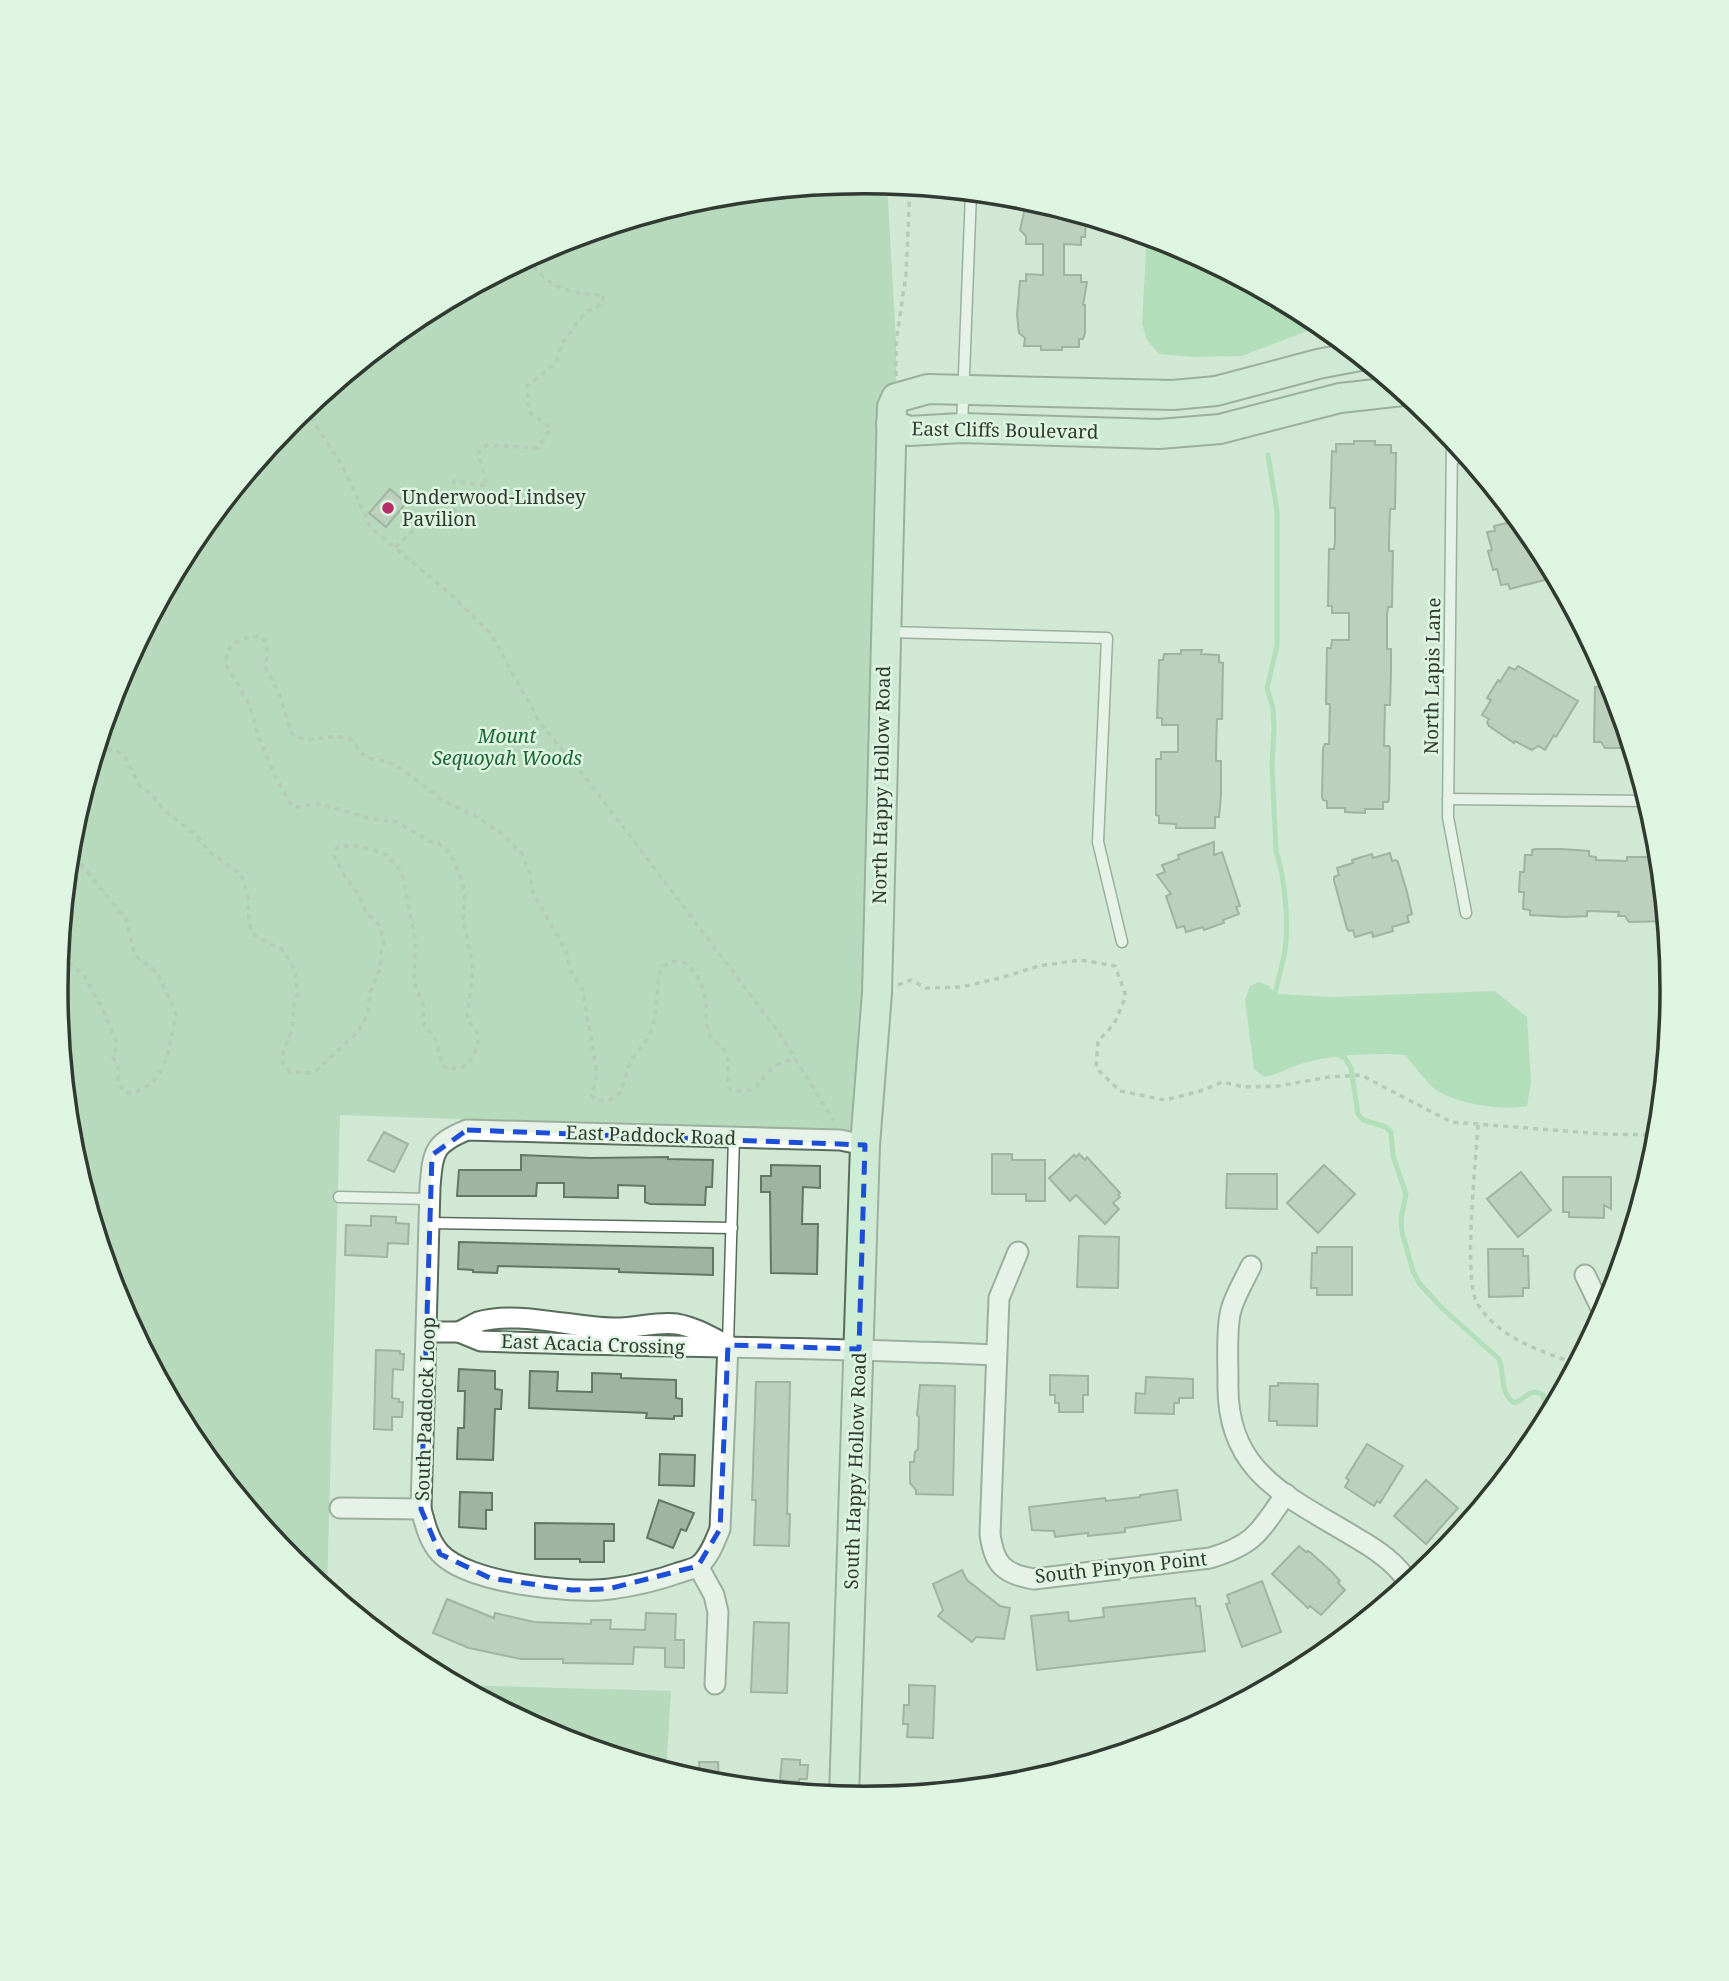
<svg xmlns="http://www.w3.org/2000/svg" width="1729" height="1981" viewBox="0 0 1729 1981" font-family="'Noto Serif',serif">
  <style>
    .green { fill: #96c99e }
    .water { fill: #8dd59a }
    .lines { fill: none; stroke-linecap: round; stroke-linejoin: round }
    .stream { stroke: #8dd59a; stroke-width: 5 }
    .building { fill: #9fb5a2; stroke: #627765; stroke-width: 2 }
    .lane-casing { stroke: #586c5b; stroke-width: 13 }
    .street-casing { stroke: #586c5b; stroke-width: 23 }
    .secondary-casing { stroke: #586c5b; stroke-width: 32 }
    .path { stroke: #95a798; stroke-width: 3.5; stroke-dasharray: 5 5; stroke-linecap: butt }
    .lane { stroke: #fff; stroke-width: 10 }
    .street { stroke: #fff; stroke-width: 19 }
    .secondary { stroke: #cceed4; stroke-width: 28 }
    .marked { fill: none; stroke: #1d4ed8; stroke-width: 5; stroke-dasharray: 14 9; stroke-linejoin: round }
    .poi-dot { fill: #b72d69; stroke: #def5e1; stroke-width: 2.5 }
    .labels { text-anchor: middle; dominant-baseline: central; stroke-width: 5; stroke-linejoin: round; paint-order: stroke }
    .street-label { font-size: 19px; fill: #313a32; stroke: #def5e1 }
    .poi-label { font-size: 19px; fill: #313a32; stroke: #def5e1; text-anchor: start }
    .park-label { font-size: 19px; font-style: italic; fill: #1d6833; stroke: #def5e1 }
    .rim { fill: none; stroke: #313a32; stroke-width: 3.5 }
  </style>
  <rect width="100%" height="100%" fill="#d1e8d4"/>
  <!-- green -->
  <g class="green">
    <path d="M865 182 887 184 896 342V398L865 1145 467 1130 460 1119 340 1115 327 1591 293 1562 192 1439 117 1300 71 1148 56 990 72 832 118 681 192 541 293 419 416 318 555 243 707 197Z"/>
    <path d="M458 1685 671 1691 666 1771 555 1737Z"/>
  </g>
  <!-- water -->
  <g class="water">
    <path d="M1147 235 1174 244 1290 306 1307 325V331L1242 356 1193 357 1159 354 1147 340 1142 324Z"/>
    <path d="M1259 982 1269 986 1275 994 1332 997 1495 991 1527 1017 1531 1083 1527 1106C1504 1111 1454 1104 1435 1089 1424 1080 1415 1066 1405 1055 1375 1052 1323 1055 1295 1066 1284 1070 1276 1075 1264 1077L1254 1069 1245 1000 1250 986Z"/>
  </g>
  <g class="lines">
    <!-- stream -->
    <g class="stream">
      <path d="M1268 455 1277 511V646L1267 688 1273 708 1274 728 1272 765 1276 851C1285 878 1289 923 1285 951 1282 967 1277 983 1274 999"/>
      <path d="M1340 1056 1345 1058 1351 1068 1358 1114 1363 1120 1386 1127 1391 1132 1393 1156 1406 1194 1401 1219 1402 1232 1413 1271 1419 1283 1442 1308 1499 1359C1505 1374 1499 1394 1515 1403 1526 1398 1531 1387 1543 1395L1548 1419"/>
    </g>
  </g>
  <!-- building -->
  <g class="building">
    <path d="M1027 199 1086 217 1085 237H1081V245L1064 244V275H1081V282H1087L1083 305H1085V333L1083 339H1079V347H1062V350H1041V346H1024L1025 338 1019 333 1017 315 1020 281H1026V274L1043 275V244H1026V236L1020 230Z"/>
    <path d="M1354 441H1375V445H1391V453H1396L1395 509H1390L1389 542V551H1393L1392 607H1388L1387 614V649H1391V672L1390 705H1385L1384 746H1389L1390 749 1389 799 1388 802H1383V809H1365V813L1345 812V808H1327V801L1323 800 1322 797 1323 748 1325 744H1329L1330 704H1326L1327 648H1331L1332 640H1349V613H1332V606H1328L1329 549H1334L1335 542V508H1330L1332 451 1336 452V444H1354Z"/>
    <path d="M390 489 406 503 386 527 369 513Z"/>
    <path d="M1519 520 1537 542 1556 577 1510 589 1508 584 1501 585 1497 569 1493 570 1488 551 1492 550 1487 532 1495 531 1494 526Z"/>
    <path d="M1181 650H1202L1201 654 1219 655V662L1223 663 1222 719H1217L1216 752V761H1221V795L1219 817H1215V828H1176V824L1159 823V816L1156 815V759H1161V752H1178V725H1162V718H1157L1159 660H1163L1164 654H1181Z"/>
    <path d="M1518 666 1578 701 1556 737 1554 735 1545 750 1538 746 1532 750 1515 741 1514 743 1489 726 1487 722 1489 719 1482 715 1491 700 1487 698 1498 680 1500 682 1509 667 1515 670Z"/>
    <path d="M1595 687 1614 688 1632 748H1605L1601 742H1594Z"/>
    <path d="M1214 842V855L1222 852 1240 906 1236 907 1239 914 1223 920 1224 923 1204 930 1203 927 1186 932 1184 926 1177 928 1166 896 1171 894 1157 875 1165 872 1162 865 1179 859 1178 855Z"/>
    <path d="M1562 849 1589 851V856L1596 857V860L1627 861V857H1660L1666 921 1629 922 1625 916H1618L1619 912 1587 911V916L1565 917 1530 915V910L1523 909 1524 892H1519L1520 872H1524L1525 855H1532V850L1535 849Z"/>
    <path d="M1390 853 1392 861 1396 860 1398 862 1407 892 1412 914 1407 916 1409 922 1392 927 1393 931 1373 937 1372 932 1355 937 1353 930 1349 931 1347 929 1339 899 1334 880V877L1339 875 1337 868 1353 863 1352 860 1372 854 1373 858Z"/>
    <path d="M384 1132 408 1144 394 1172 368 1160Z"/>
    <path d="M992 1154H1012V1160H1045V1201H1026V1194H992Z"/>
    <path d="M1079 1154 1085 1160 1087 1157 1120 1193 1118 1195 1120 1197 1113 1203 1119 1209 1105 1224 1076 1195 1070 1201 1049 1178 1074 1155 1076 1157Z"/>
    <path d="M521 1155 591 1158 668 1157V1159L713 1160 712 1187H706L705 1205 650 1204 645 1202V1186L618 1185V1198L564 1197V1183H537L536 1196H457L459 1170H521Z"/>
    <path d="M771 1165 820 1166V1188L803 1187 802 1224H818L817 1274 771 1273 770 1192H761V1176H771Z"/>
    <path d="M1324 1165 1355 1194 1318 1233 1287 1203Z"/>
    <path d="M1521 1172 1551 1210 1518 1237 1487 1199Z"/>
    <path d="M1227 1174H1277V1209L1226 1208Z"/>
    <path d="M1563 1177H1611V1209L1604 1205V1218L1569 1217V1212H1563Z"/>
    <path d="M371 1216 396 1217V1223L409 1224 408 1244 388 1243 387 1257 345 1255 346 1225 371 1226Z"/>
    <path d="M1079 1236 1119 1237 1118 1288 1077 1287Z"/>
    <path d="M459 1242 713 1248V1275L619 1272V1269L498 1266 497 1273 473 1272V1270L458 1269Z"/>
    <path d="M1317 1247H1352V1295H1317V1288H1311L1312 1253H1317Z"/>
    <path d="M1488 1249H1523V1256H1528L1529 1288H1523V1296L1489 1297Z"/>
    <path d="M376 1350 400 1351V1354H404L403 1370 393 1369 392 1398 399 1399V1402H403L402 1417H392V1430L374 1429Z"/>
    <path d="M459 1369 495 1371V1389L502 1390 501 1409H495L493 1460 457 1459 458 1428H464L465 1391H458Z"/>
    <path d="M530 1371 558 1372 557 1391 592 1392V1373L621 1374V1378L676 1380V1398L682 1399V1416H674V1419L646 1418 647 1413 529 1408Z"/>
    <path d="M1050 1375 1088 1376V1395H1083V1412H1059V1403H1055V1395H1050Z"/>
    <path d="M1146 1377 1193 1379V1398H1179V1403H1174V1414L1135 1413 1136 1393 1145 1394Z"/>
    <path d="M756 1382H790L787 1514H790L789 1546 754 1545 756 1500H752Z"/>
    <path d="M1278 1383 1318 1384 1317 1426 1277 1425V1421H1269L1270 1386H1278Z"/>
    <path d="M920 1385 955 1386 953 1495 916 1494V1490L910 1483V1462H914L915 1452 918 1449 919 1417 917 1415Z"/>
    <path d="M1367 1444 1403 1466 1380 1503 1377 1501 1374 1506 1345 1487 1349 1480 1346 1478Z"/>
    <path d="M660 1454 695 1455 694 1486 659 1485Z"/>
    <path d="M1426 1480 1458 1508 1426 1544 1394 1516Z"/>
    <path d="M1177 1490 1181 1520 1125 1528V1532L1088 1536V1533L1055 1537 1054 1531 1032 1530 1029 1507 1105 1498 1106 1501 1140 1497V1495Z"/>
    <path d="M460 1492 492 1493V1510H486V1529L459 1527Z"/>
    <path d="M659 1500 694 1513 686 1531 681 1529 673 1548 647 1538Z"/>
    <path d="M535 1523 614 1524V1541H604V1562H580V1559H535Z"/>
    <path d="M1299 1546 1306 1552 1308 1551 1311 1553 1332 1572 1340 1581 1338 1583 1345 1590 1321 1615 1310 1606 1308 1608 1272 1574Z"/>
    <path d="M962 1570 967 1580 1000 1606 1010 1608 1004 1639 976 1637 972 1642 938 1616 943 1610 933 1584Z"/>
    <path d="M1262 1581 1281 1632 1242 1647 1226 1604 1230 1603 1227 1595Z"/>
    <path d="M1195 1598 1196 1606H1200L1205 1651 1037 1670 1031 1616 1068 1612 1069 1621H1073L1104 1617 1103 1608Z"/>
    <path d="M447 1599 494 1618 495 1613 534 1622 591 1624V1620H611L610 1629 645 1630 646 1613 676 1614 675 1640H684V1668L665 1667V1648L634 1647 633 1664 563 1663V1659H521L469 1648 433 1633Z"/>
    <path d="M754 1622 789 1623 787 1693 751 1692Z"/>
    <path d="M909 1685 935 1686 933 1738 907 1737 908 1724H903L904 1705H909Z"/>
    <path d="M782 1759 800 1760V1765H808L807 1779H799V1782L780 1780Z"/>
    <path d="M699 1762H718L719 1782 700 1781Z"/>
  </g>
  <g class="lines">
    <!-- lane casing -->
    <g class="lane-casing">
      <g id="lane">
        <path d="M962 427 971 192"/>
        <path d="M1452 438 1448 817 1466 913"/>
        <path d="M1453 458H1469"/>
        <path d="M889 632 1107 638 1098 842 1122 942"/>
        <path d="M1448 799 1648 801"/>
        <path d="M339 1197 430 1199"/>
        <path d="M429 1223 732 1228"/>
        <path d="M728 1345 734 1137"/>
      </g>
    </g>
    <!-- street casing -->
    <g class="street-casing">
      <g id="street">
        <path d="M1018 1252 999 1298 990 1534C994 1564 1003 1574 1034 1579L1210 1558C1256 1544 1259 1532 1286 1494"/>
        <path d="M1251 1266C1244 1281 1235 1295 1231 1310 1226 1327 1228 1362 1228 1380 1225 1474 1288 1496 1358 1539 1377 1550 1398 1564 1409 1584"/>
        <path d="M1585 1275 1604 1314"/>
        <path d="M427 1332H459L481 1341C652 1347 824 1347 995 1355"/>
        <path d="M459 1332C465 1329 472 1325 478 1322 515 1310 574 1328 613 1328 635 1329 656 1321 677 1324 695 1327 711 1337 727 1345"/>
        <path d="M728 1345 720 1529C715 1541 709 1558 698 1566 693 1569 684 1571 678 1573 656 1581 633 1586 610 1589 571 1594 467 1583 440 1553 429 1541 425 1524 421 1509L430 1187C433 1152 433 1144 467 1130L840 1140 865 1145"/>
        <path d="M340 1508 421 1509"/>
        <path d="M698 1566 714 1595 718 1612 715 1684"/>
      </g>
    </g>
    <!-- secondary casing -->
    <g class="secondary-casing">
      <g id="secondary">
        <path d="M891 424 909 431 962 428 1159 434 1220 429 1340 398 1403 391"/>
        <path d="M844 1797 865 1145 877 993 892 407 896 398 928 389 1173 395 1216 391 1318 364 1360 356"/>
      </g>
    </g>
    <!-- path -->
    <g class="path">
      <path d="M896 376V342L906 275 910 186"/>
      <path d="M305 409 342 465 371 528 454 597 491 634 540 723 589 782 777 1030 834 1121"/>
      <path d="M395 547 419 525 458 522 452 498 454 481 487 486 478 453 486 445 538 448 551 428 529 412 527 386 556 363 562 343 585 313 602 304 604 295C570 294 546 288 528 258"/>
      <path d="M97 749 116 750 126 758 139 785 151 794 165 811 198 837 208 851 241 874 248 898 249 924 255 936 284 951 295 971 298 993 294 1005 292 1029 283 1053V1064L290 1072 311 1073 316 1071 357 1033 364 1021 368 1012 370 993 380 969 381 952 384 943 379 925 365 911 359 895 346 878 334 856 336 849 340 846H356L374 850 387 855 402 873 415 938 414 983 423 1005V1023L427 1030 434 1035 443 1066 448 1070 465 1066 475 1054 479 1037 476 1030 467 1019 473 967 463 919 465 896 462 881 453 859 447 850 438 843 429 841 397 822 368 818 321 804 296 807 291 805 274 774 259 738 249 704 226 664 227 651C236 640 246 637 260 636L267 643 266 669 279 693 292 734C312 747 326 731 351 739L361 753 369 758 391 763 405 771 442 800 474 815 504 835 522 854 531 876 532 891 566 951 571 971 583 991 597 1073 592 1095 596 1101C625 1101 620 1088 629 1066 635 1052 647 1044 652 1028 658 1010 656 988 661 968 685 949 699 974 705 997 707 1007 705 1019 708 1030 710 1040 719 1043 725 1051 731 1062 726 1078 730 1090 761 1096 756 1080 773 1068 779 1063 788 1061 795 1058"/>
      <path d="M59 959 70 963 83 974 103 1010 117 1043 113 1058 118 1068V1080L124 1092C131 1094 134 1093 140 1090 170 1076 169 1042 176 1015L174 1009 157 972 135 956 126 919 80 863 71 834"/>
      <path d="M898 985 911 980 926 988 962 987 1000 978 1039 966 1080 960 1115 966 1126 996 1114 1024 1098 1041 1096 1068 1120 1091 1165 1100 1204 1090 1222 1082 1244 1087 1279 1086 1329 1077 1361 1075 1451 1122 1603 1134 1659 1135"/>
      <path d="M1478 1125C1476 1160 1463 1278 1477 1303 1499 1339 1541 1351 1577 1364"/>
    </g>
    <!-- lane -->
    <use href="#lane" class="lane"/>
    <!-- street -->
    <use href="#street" class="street"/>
    <!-- secondary -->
    <use href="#secondary" class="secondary"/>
  </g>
  <!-- marked area -->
  <path d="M0 0H1729V1981H0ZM467 1130 865 1145 859 1349 728 1345 720 1529 698 1566 608 1589 572 1590 490 1578 440 1554 421 1509 432 1155Z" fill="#d1e8d4" fill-opacity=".55" fill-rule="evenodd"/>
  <path class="marked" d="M467 1130 865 1145 859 1349 728 1345 720 1529 698 1566 608 1589 572 1590 490 1578 440 1554 421 1509 432 1155Z"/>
  <!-- markers -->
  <circle class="poi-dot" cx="388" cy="508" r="7"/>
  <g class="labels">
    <!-- street labels -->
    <g class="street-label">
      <text transform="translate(1005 430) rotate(1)">East Cliffs Boulevard</text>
      <text transform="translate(1432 676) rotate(-89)">North Lapis Lane</text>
      <text transform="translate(881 785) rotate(-89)">North Happy Hollow Road</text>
      <text transform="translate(651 1135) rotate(2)">East Paddock Road</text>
      <text transform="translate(593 1344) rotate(2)">East Acacia Crossing</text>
      <text transform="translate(425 1409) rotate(-88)">South Paddock Loop</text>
      <text transform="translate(855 1471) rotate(-88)">South Happy Hollow Road</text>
      <text transform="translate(1121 1567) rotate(-6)">South Pinyon Point</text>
    </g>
    <!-- poi labels -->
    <g class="poi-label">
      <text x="402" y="497">Underwood-Lindsey<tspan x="402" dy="22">Pavilion</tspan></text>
    </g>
    <!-- park labels -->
    <g class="park-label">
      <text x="507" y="736">Mount<tspan x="507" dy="22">Sequoyah Woods</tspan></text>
    </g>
  </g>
  <!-- crop -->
  <path d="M0 0H1729V1981H0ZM68 990a796 796 0 1 1 1592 0a796 796 0 1 1-1592 0Z" fill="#def5e1" fill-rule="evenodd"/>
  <path class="rim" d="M68 990a796 796 0 1 1 1592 0a796 796 0 1 1-1592 0Z"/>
</svg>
